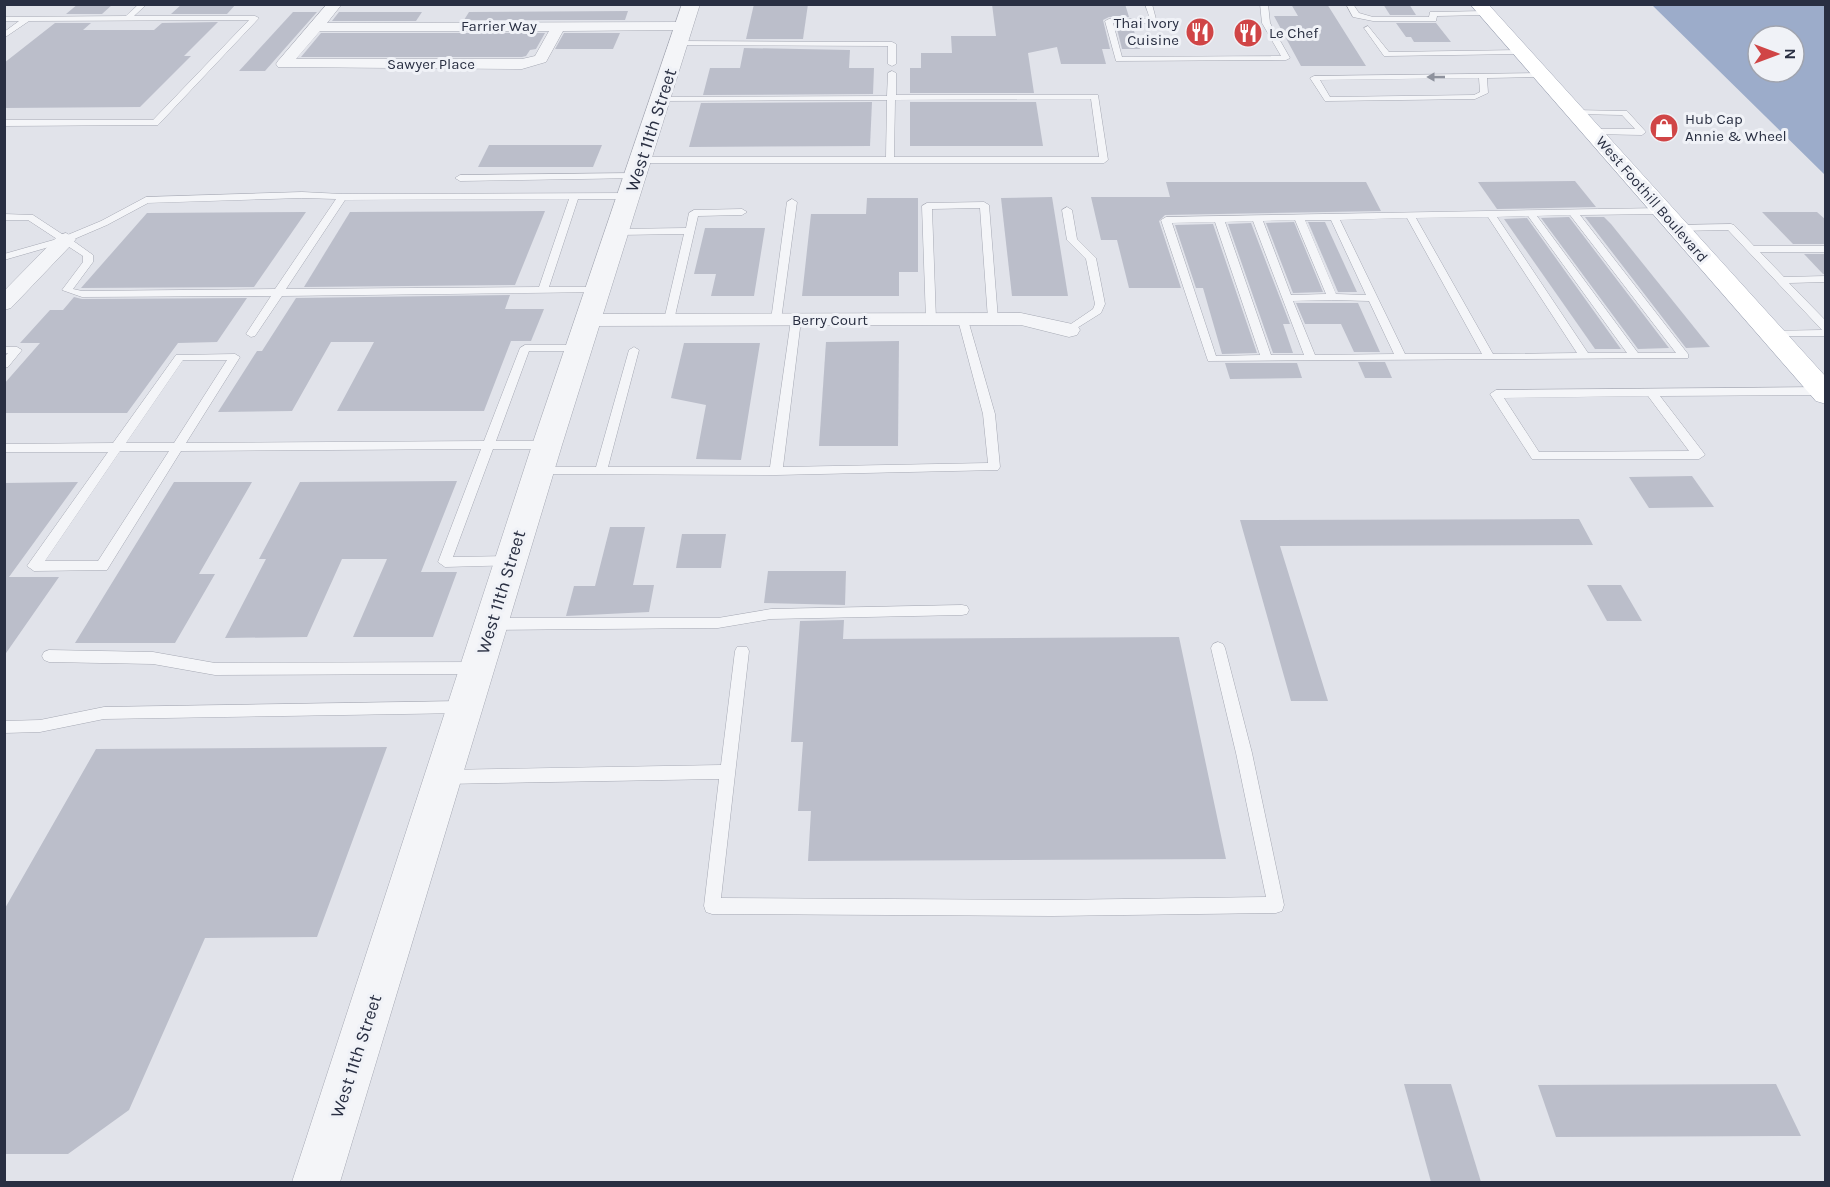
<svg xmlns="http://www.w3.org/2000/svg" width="1830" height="1187" viewBox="0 0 1830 1187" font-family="Karla,sans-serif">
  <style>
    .water { fill: #9cacca; fill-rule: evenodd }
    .building { fill: #bbbeca }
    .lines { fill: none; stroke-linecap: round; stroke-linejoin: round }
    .service-casing { stroke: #a6a9b4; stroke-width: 1 }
    .minor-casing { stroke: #a6a9b4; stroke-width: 1 }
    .tertiary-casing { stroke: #a6a9b4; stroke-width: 1 }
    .primary-casing { stroke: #a0a6b6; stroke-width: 1 }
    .service { fill: #f4f5f8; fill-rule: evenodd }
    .minor { fill: #f4f5f8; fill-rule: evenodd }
    .tertiary { fill: #f4f5f8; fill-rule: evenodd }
    .primary { fill: #fff; fill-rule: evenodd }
    .oneway { fill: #8e929d }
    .labels { text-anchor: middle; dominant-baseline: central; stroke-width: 6; stroke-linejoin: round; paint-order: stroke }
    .far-poi-label { font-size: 15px; fill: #292f42; stroke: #f0f2f7; text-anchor: start }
    .far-street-label { font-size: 15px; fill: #292f42; stroke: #f0f2f7 }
    .street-label { font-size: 18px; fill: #292f42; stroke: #f0f2f7 }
  </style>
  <rect width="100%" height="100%" fill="#e1e3ea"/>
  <!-- water -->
  <path class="water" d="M1652 5H1825V175ZM1758 36H1794V72H1758Z"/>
  <!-- building -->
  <g class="building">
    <path d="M78 4H113L102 14H66Z"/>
    <path d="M182 4H236L227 14H171Z"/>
    <path d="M754 4H808L803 39H746Z"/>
    <path d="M992 4H1125L1129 17H1109L1103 20 1110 49H1102L1106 64H1061L1057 47 1028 53 1034 93H910V68H921V53H952L951 36H996Z"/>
    <path d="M1291 4H1327L1366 66H1301L1274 16H1298Z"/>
    <path d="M1383 4H1409L1416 15H1390Z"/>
    <path d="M628 11 625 20H464L469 12Z"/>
    <path d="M293 12H317L265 71H239Z"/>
    <path d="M339 12H422L416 21H332Z"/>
    <path d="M218 22 184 56H191L140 107 4 108V63L55 23H91L83 30H154L162 23Z"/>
    <path d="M1396 23H1436L1451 42H1414L1411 37H1406Z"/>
    <path d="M1116 25H1132L1140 49H1122Z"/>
    <path d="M321 33H545L536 49 530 50 526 56 522 57H301Z"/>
    <path d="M564 33H620L613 49H555Z"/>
    <path d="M744 48 850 50 849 68H874L873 94 703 95 710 68H740Z"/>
    <path d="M872 102 870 146 689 147 701 103Z"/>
    <path d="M910 102H1036L1043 146H910Z"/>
    <path d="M489 145H602L593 167H478Z"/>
    <path d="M1575 181 1596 207 1497 209 1478 182Z"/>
    <path d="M1166 182H1366L1381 211 1165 215 1159 221 1181 288H1129L1117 240H1101L1091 197H1170Z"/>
    <path d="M1052 197 1068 296H1012L1001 198Z"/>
    <path d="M867 198H918V272H899V296H802L811 214H866Z"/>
    <path d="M545 211 515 285 304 287 350 212Z"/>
    <path d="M306 212 254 287 81 288 147 213Z"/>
    <path d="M1762 212H1817L1826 220V244H1793Z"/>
    <path d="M1569 217 1669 348 1638 349 1541 218Z"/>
    <path d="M1585 217H1604L1611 224 1710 347 1686 348Z"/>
    <path d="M1527 218 1621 349H1595L1504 219Z"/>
    <path d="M1294 222 1323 292 1293 293 1266 223Z"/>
    <path d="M1308 222H1325L1357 292H1338Z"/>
    <path d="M1251 223 1290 324H1283L1293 353H1273L1228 224Z"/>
    <path d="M1213 224 1257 353 1222 354 1203 288H1196L1175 225Z"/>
    <path d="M705 228H765L754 296H711L716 274H694Z"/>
    <path d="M1804 254H1826V274H1823Z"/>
    <path d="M510 295 505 309H544L531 341H511L484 411H337L374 342H331L292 411 218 412 257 351H262L296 298Z"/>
    <path d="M74 297 82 299 247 298 217 342 178 343 127 413H4V384L40 343H20L50 310H63Z"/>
    <path d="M1296 303H1358L1380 352H1354L1341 324H1305Z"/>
    <path d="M899 341 898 446H819L826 342Z"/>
    <path d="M684 343H760L741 460 696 459 706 405 671 398Z"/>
    <path d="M1358 362H1385L1392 378H1365Z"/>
    <path d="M1225 363H1297L1302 378 1230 379Z"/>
    <path d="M1692 476 1714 507 1649 508 1629 477Z"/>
    <path d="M457 481 421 572H457L433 637H353L387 559H342L307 637 225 638 266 559H259L300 482Z"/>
    <path d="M78 482 9 577H59L4 656V483Z"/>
    <path d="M174 482H252L199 574H215L175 643H75Z"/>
    <path d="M1579 519 1593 545 1280 546 1328 701H1291L1240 520Z"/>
    <path d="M610 527H645L633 585H654L649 612 566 616 574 586H595Z"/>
    <path d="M682 534H726L721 568H676Z"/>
    <path d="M768 571H846L845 605 764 603Z"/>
    <path d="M1587 585H1621L1642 621H1607Z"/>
    <path d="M844 620 843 639 1179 637 1226 859 808 861 811 811H798L803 742H791L800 621Z"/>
    <path d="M387 747 317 937 205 938 129 1110 68 1154H4V910L96 749Z"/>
    <path d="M1404 1084H1451L1481 1182H1431Z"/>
    <path d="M1776 1084 1801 1136 1556 1137 1538 1085Z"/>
  </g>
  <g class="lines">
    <!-- service casing -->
    <g class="service-casing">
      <g id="service">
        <path d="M139 4H147L134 16H255L259 18 158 125 4 126V120H153L249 20 29 21 4 38V32L19 21H4V17L126 16Z"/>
        <path d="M1145 4H1152L1157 23H1113L1122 57 1281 56 1262 23 1260 4H1268L1270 23 1290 58 1286 60 1116 61 1105 21 1109 19H1150Z"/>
        <path d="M1346 4H1353L1359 13 1373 17H1429L1430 12H1433L1485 11 1489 13 1485 15 1437 16 1436 21H1373L1353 17Z"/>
        <path d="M1368 26 1389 52 1520 50 1524 52 1520 54 1387 56H1384L1364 28Z"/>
        <path d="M679 41 892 42 896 44V64L892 66 888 64V46L676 45 675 43Z"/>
        <path d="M892 71 896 73V95H1098L1108 160 1104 163H641L637 160 641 157H886L887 100 661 101 657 99 661 97 887 96 888 73ZM1091 99 1099 157H894L895 100Z"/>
        <path d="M1541 73H1544V77L1487 78 1488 93 1475 99 1328 101H1325L1310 78 1314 76ZM1479 78 1480 92 1474 95 1330 97 1320 80Z"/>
        <path d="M1572 110 1627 111 1646 132 1642 135 1590 134 1589 132 1593 129H1635L1622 115 1575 114 1571 112Z"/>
        <path d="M637 173 642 176 640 178 460 181 455 178 460 175Z"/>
        <path d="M302 192 342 194 630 193 635 196 630 199H578L549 287H598L603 290 602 292 282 296 255 336 251 337 246 334 271 296 82 297 62 290 83 262V256L63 243 4 260V254L57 239 28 220H4V214L33 215 65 236 101 221 146 197ZM302 198 336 199 275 289 82 291 73 289 93 262V255L72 240 107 225 148 203ZM569 199 539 287 286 289 345 200Z"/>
        <path d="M792 199 797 202 781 320 776 323 771 320 787 202Z"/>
        <path d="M927 203 984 202 989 205 998 319 997 321 993 322 988 319 980 208 932 209 936 320 931 323 926 320 922 206Z"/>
        <path d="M1067 207 1072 210 1077 239 1096 258 1105 304 1101 313 1069 333 1064 330 1065 328 1093 309 1095 304 1086 259 1067 240 1062 210Z"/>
        <path d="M1598 209 1663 208 1668 211 1663 214 1580 215 1688 354V358L1208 361 1161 220 1166 217ZM1570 215 1676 353H1638L1537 216ZM1528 216 1627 353H1588L1497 217ZM1488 217 1577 353 1493 354 1416 218ZM1407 218 1482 354H1405L1340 220ZM1295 220 1326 294 1291 295 1263 221ZM1305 220H1331L1366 295 1336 294ZM1253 221 1304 355H1271L1225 222ZM1215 222 1260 355 1216 356 1172 223ZM1332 300 1369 301 1394 354 1315 355 1293 301Z"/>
        <path d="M694 210 742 209 747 212 742 215 698 216 674 320 669 323 664 320 684 234 617 235 612 232 617 229 686 228 689 213Z"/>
        <path d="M1731 224 1734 225 1754 246H1826V252H1760L1784 277 1826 276V282L1789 283 1826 321V336H1767V332L1771 331 1822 330 1728 230 1677 231 1672 228 1677 225Z"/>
        <path d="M796 317 801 320 783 467 988 463 983 414 958 320 963 317 968 320 995 414 1000 467 998 470 776 475 535 474 533 471 535 468 539 467H596L629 350 634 347 639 350 608 467H770L791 320Z"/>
        <path d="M525 345H579L584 348 579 351H529L496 441H547L553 445 547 449H493L453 557 510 556 517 561 515 565 445 567 438 562 481 449 181 451 107 570 34 571 27 566 108 452H4V444L113 443 176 355 235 354 240 357 186 443 484 441 520 348ZM183 360H227L174 443H126ZM120 451H169L98 561H45Z"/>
        <path d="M4 347H17L22 350 8 367 4 368V357L8 353H4Z"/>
        <path d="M1822 387 1826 388V394L1822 395 1660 396 1703 452 1705 455 1699 459H1532L1490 394 1496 390ZM1648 396 1689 451 1539 452 1504 398Z"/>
        <path d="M962 605 967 606 969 610 967 614 962 615 771 619 718 628 491 630 486 628 484 624 486 620 491 618H718L771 609Z"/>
        <path d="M1218 642 1223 644 1225 648 1252 753 1284 905 1282 911 1276 913 1052 916 712 914 706 912 704 906 719 779 444 784 439 782 436 777 439 772 444 770 721 765 735 651 737 647H747L749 651 721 898 1052 900 1266 897 1236 753 1211 648 1213 644Z"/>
        <path d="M49 650 153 652 215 663 477 662 482 664 484 668 482 672 477 674 215 675 153 664 49 662 44 660 42 656 44 652Z"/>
        <path d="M464 701 469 703 471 707 469 711 464 713 104 719 40 732 4 733V721L40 720 104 707Z"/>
      </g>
    </g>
    <!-- minor casing -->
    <g class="minor-casing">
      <g id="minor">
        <path d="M327 4H342L327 23 683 22 690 26 683 30 563 31 546 62 522 69 278 67 276 64 278 61ZM320 31H549L535 56 522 59H296Z"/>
        <path d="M66 233 76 239 73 243 11 308 4 310V291L59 235Z"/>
        <path d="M1021 313 1077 325 1080 330 1077 335 1069 337 1021 325 588 326 581 325 577 320 581 315 588 314Z"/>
      </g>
    </g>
    <!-- tertiary casing -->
    <g class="tertiary-casing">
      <path id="tertiary" d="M682 4H700L562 445 340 1182H292L532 445Z"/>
    </g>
    <!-- primary casing -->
    <g class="primary-casing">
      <path id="primary" d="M1470 4H1488L1826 377V404L1816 401Z"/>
    </g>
    <!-- service -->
    <use href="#service" class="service"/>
    <!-- minor -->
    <use href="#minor" class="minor"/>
    <!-- tertiary -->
    <use href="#tertiary" class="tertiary"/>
    <!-- primary -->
    <use href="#primary" class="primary"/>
  </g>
  <!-- one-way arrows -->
  <defs><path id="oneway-solid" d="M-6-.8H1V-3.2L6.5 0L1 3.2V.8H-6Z" transform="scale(1.5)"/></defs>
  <use class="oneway" href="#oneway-solid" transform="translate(1436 77) rotate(180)"/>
  <!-- icons -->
  <defs>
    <g id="restaurant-disc" transform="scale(1.5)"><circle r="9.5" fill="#d04546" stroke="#f0f2f7"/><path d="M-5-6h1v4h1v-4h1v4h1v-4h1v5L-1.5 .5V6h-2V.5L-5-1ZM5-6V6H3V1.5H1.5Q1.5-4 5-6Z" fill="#fff"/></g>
    <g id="shop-disc" transform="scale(1.5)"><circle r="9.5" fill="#d04546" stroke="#f0f2f7"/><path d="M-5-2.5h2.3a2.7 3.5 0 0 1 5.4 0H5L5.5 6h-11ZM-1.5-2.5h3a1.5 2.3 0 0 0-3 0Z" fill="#fff"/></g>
  </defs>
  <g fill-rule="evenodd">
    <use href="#restaurant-disc" x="1200" y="32"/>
    <use href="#restaurant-disc" x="1248" y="33"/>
    <use href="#shop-disc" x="1664" y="128"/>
  </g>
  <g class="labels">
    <!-- far-poi labels -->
    <g class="far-poi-label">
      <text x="1179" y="23" text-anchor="end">Thai Ivory<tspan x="1179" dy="17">Cuisine</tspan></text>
      <text x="1269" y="33">Le Chef</text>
      <text x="1685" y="119">Hub Cap<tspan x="1685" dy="17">Annie &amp; Wheel</tspan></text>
    </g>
    <!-- far-street labels -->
    <g class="far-street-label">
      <text x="499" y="26">Farrier Way</text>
      <text x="431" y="64">Sawyer Place</text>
      <text transform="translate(1652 199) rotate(49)">West Foothill Boulevard</text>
      <text x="830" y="320">Berry Court</text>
    </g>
    <!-- street labels -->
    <g class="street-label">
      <text transform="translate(651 130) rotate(-72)">West 11th Street</text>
      <text transform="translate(501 592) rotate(-73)">West 11th Street</text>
      <text transform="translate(356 1056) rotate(-72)">West 11th Street</text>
    </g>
  </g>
  <!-- border -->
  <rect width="1830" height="1187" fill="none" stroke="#292f42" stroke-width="12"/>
  <!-- north arrow -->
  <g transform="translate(1776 54) rotate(90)"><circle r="28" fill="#f0f2f7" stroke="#a0a4af" stroke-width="1.5"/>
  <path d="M0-4.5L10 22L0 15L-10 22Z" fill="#d04546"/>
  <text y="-9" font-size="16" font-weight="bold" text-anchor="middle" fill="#292f42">N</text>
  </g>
</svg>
